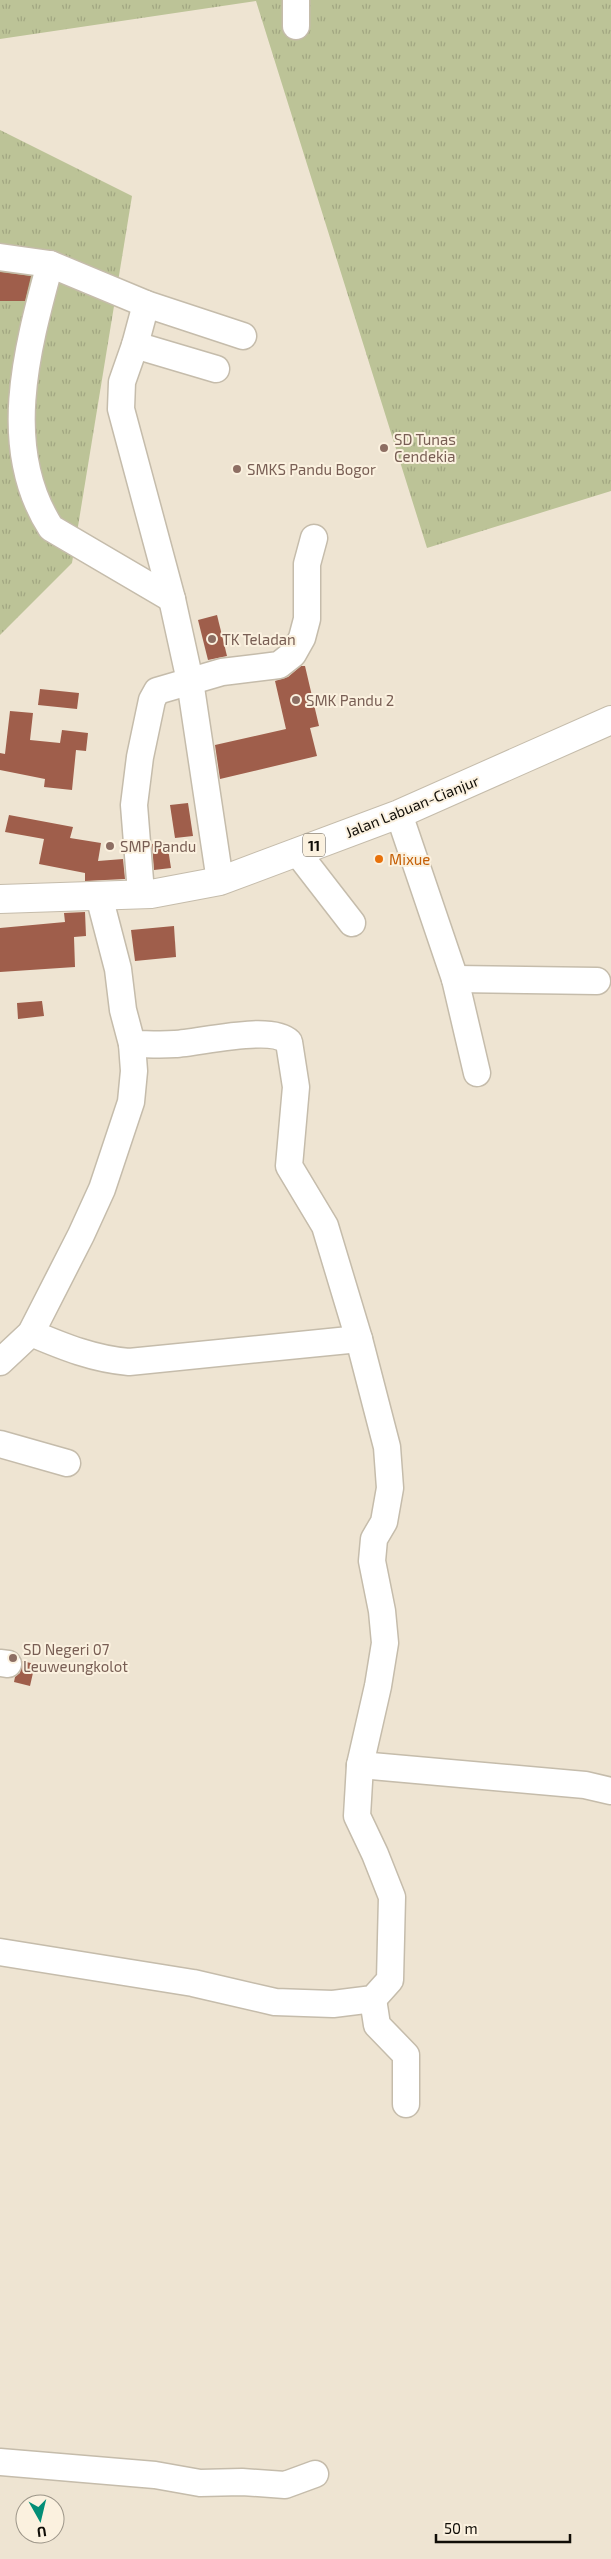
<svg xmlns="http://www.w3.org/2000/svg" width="611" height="2559" viewBox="0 0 611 2559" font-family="'Exo 2',sans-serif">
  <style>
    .grass { fill: url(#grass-tufts) }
    .building { fill: #9f5e4b }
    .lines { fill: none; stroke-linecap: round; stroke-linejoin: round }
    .minor-casing { stroke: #c5bcab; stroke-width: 29 }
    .highway-casing { stroke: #c5bcab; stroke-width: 30 }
    .minor { stroke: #fff; stroke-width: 26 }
    .highway { stroke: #fff; stroke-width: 28 }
    .education-dot { fill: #8d6e63; stroke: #fbf1df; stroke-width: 2 }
    .food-dot { fill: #e8710a; stroke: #fbf1df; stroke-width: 2 }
    .labels { text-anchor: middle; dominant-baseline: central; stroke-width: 4; stroke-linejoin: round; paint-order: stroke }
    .shield { fill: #fbf1df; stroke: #565148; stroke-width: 1 }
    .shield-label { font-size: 14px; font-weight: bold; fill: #100d07 }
    .education-label { font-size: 15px; fill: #785e54; stroke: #fbf1df; text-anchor: start }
    .street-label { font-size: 15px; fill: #100d07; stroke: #fbf1df }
    .food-label { font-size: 15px; fill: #c56008; stroke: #fbf1df; text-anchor: start }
  </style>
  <defs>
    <pattern id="grass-tufts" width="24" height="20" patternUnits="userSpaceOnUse" patternTransform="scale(1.25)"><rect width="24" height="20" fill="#bcc397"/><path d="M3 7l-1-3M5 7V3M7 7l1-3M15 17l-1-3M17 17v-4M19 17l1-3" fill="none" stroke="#a1a681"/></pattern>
  </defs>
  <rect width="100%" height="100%" fill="#eee4d2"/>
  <!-- grass -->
  <g class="grass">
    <path d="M0 0H611V491L427 548 256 1 0 39Z"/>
    <path d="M0 130 132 196 72 563 0 635Z"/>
  </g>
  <!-- building -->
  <g class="building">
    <path d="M0 272 31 276 25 301H0Z"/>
    <path d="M217 615 227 656 208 660 198 620Z"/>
    <path d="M301 666H305L319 726 310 728 317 756 220 779 215 745 286 729 275 681 288 677Z"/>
    <path d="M40 689 79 693 77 709 38 705Z"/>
    <path d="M10 711 33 713 30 740 60 743 62 730 88 733 86 751 76 750 72 790 44 787 45 779 0 770V753L5 754Z"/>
    <path d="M188 803 193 836 175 838 170 805Z"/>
    <path d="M9 815 73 827 70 838 101 843 98 861 123 859 125 879 85 881V873L39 864 44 839 5 832Z"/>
    <path d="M167 842 171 868 154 870 152 844Z"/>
    <path d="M85 912 86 936 74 937 75 967 0 972V928L65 922 64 913Z"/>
    <path d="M174 926 176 957 135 961 131 930Z"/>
    <path d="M42 1001 44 1016 18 1019 17 1003Z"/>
    <path d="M22 1661 35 1664 30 1686 14 1682 15 1677 20 1673Z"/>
  </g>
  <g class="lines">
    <!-- minor casing -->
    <g class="minor-casing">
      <g id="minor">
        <path d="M296 0V26"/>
        <path d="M0 257 50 264 146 304 243 336"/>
        <path d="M50 264C26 352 0 449 51 528L172 599"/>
        <path d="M146 304 135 345 122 382 121 409 172 599 190 681 220 881"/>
        <path d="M135 345 216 369"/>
        <path d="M399 814 455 979 477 1073"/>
        <path d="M297 852 352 923"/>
        <path d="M141 893 134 805 140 757 152 700 157 691 222 672 279 665 293 654 302 638 307 619V564L314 538"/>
        <path d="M455 979 597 981"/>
        <path d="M31 1333C64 1347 94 1359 129 1362L359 1339"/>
        <path d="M0 1362 31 1333 81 1235 102 1189 131 1102 134 1071 132 1044 123 1010 118 969 99 896"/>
        <path d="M0 1444 67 1463"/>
        <path d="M0 1663 8 1664"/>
        <path d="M360 1765 585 1785 611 1791"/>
        <path d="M0 1952 193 1983 275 2002 333 2004 373 1999 390 1980 392 1897 375 1854 357 1816 360 1765 378 1686 385 1643 382 1611 372 1561 374 1539 384 1522 390 1488 387 1447 359 1339 325 1226 289 1166 296 1087 289 1042C271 1024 199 1043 175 1044 160 1045 146 1044 132 1044"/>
        <path d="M373 1999 377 2025 406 2055V2104"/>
        <path d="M0 2462 155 2475 200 2483 242 2482 285 2485 315 2474"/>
      </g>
    </g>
    <!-- highway casing -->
    <g class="highway-casing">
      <path id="highway" d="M0 899 151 894 220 881 399 814 611 720"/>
    </g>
    <!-- minor -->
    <use href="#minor" class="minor"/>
    <!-- highway -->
    <use href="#highway" class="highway"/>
  </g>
  <!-- markers -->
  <g class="education-dot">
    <circle cx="384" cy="448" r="5"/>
    <circle cx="237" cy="469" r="5"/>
    <circle cx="212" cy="639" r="5"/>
    <circle cx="296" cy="700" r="5"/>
    <circle cx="110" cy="846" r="5"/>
    <circle cx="13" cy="1658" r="5"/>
  </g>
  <circle class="food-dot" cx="379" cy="859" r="5"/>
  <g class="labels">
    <!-- shield labels -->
    <rect class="shield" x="303" y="833.5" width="22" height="23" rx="4"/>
    <g class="shield-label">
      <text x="314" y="845">11</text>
    </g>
    <!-- education labels -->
    <g class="education-label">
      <text x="394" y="439">SD Tunas<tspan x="394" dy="17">Cendekia</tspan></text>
      <text x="247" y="469">SMKS Pandu Bogor</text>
      <text x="222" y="639">TK Teladan</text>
      <text x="306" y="700">SMK Pandu 2</text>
      <text x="120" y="846">SMP Pandu</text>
      <text x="23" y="1649">SD Negeri 07<tspan x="23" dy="17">Leuweungkolot</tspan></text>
    </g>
    <!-- street labels -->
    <g class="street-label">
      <text transform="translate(412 806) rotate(-22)">Jalan Labuan-Cianjur</text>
    </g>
    <!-- food labels -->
    <g class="food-label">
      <text x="389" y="859">Mixue</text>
    </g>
  </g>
  <!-- north arrow -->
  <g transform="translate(40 2519) rotate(172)"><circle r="24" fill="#fbf1df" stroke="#9d9689"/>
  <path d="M0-4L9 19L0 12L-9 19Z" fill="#038e77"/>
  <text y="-8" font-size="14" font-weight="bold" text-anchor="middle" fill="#100d07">U</text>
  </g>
  <!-- scale -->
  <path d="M436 2534v8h134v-8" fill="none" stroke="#100d07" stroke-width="2.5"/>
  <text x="444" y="2534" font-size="15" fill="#100d07" stroke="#fbf1df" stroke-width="4" paint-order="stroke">50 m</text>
</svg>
